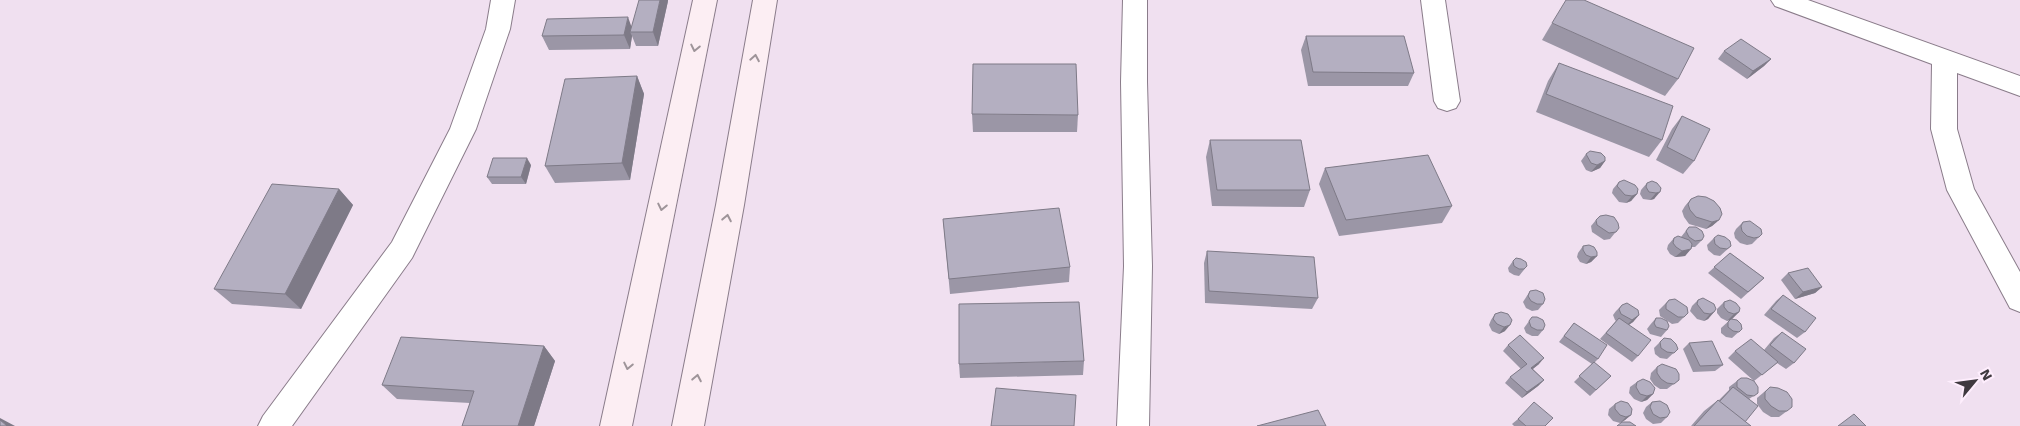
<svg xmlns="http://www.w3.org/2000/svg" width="2020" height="426" viewBox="0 0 2020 426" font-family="'Work Sans',sans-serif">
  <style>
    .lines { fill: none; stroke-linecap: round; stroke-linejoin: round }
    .minor-casing { stroke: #8a7c8a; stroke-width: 2 }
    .secondary-casing { stroke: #8a7c8a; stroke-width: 2 }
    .minor { fill: #fff; fill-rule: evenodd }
    .secondary { fill: #fceef3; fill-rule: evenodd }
    .wall { fill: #9b96a6 }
    .shaded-wall { fill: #7e7a87 }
    .building { fill: #b4afc1; stroke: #7e7a87 }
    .oneway { stroke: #9e9499 }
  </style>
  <rect width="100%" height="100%" fill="#f0e0f0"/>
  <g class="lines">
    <!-- minor casing -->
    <g class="minor-casing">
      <g id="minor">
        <path d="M491 0H515L510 29 476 129 412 258 292 426H258L263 416 392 242 450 129 486 29Z"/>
        <path d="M1123 0H1147V82L1152 266 1149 426H1117L1124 266 1121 82Z"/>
        <path d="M1421 0H1445L1460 101 1456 108 1447 111 1438 108 1434 101Z"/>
        <path d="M1771 0H1808L2020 76V96L1957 73V129L1974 189 2020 272V312L2010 308 1947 190 1931 129 1932 64 1775 6Z"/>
      </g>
    </g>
    <!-- secondary casing -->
    <g class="secondary-casing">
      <g id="secondary">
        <path d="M693 0H717L632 426H600Z"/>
        <path d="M753 0H777L744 205 704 426H672L716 205Z"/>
      </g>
    </g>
    <!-- minor -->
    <use href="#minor" class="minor"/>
    <!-- secondary -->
    <use href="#secondary" class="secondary"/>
  </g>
  <!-- wall -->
  <g class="wall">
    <path d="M668 1 658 46H636L632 36 630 49 549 50 542 36 632 27Z"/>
    <path d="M1552 23 1678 79 1665 96 1542 40Z"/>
    <path d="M1306 36 1414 73 1408 86H1308L1301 50Z"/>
    <path d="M1724 51 1771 59 1764 66 1747 79 1718 59Z"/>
    <path d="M1559 63 1662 140 1649 157 1536 112 1548 81Z"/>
    <path d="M637 76 644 94 630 180 555 183 545 166Z"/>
    <path d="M972 114 1078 115 1077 132H973Z"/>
    <path d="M1682 116 1694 161 1683 174 1656 160 1672 129Z"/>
    <path d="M1210 140 1310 190 1304 207 1212 206 1206 157Z"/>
    <path d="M1586 154 1605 161 1600 168 1591 172 1586 170 1581 161Z"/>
    <path d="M531 165 526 184H492L487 177Z"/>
    <path d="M1325 168 1452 206 1442 223 1339 236 1319 184Z"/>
    <path d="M1619 182 1637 194 1631 201 1626 203 1619 202 1612 193 1613 189Z"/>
    <path d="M1647 183 1661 188 1654 199 1650 200 1643 199 1640 194 1641 190Z"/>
    <path d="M339 189 353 205 301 309 232 304 214 289Z"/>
    <path d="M1691 199 1719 220 1712 226 1706 229 1689 224 1684 217 1682 211 1685 206Z"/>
    <path d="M943 219 1070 267 1069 282 950 294Z"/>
    <path d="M1596 220 1619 228 1610 239 1604 240 1592 232 1591 226Z"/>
    <path d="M1743 222 1759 237 1752 244 1747 245 1740 243 1735 238 1734 233 1736 229Z"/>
    <path d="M1689 227 1702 240 1695 247H1692L1685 256 1675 257 1670 254 1667 249 1668 245 1674 238 1681 237Z"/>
    <path d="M1714 238 1731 246 1720 256 1714 255 1708 250 1707 245Z"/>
    <path d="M1583 246 1597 256 1591 262 1586 264 1580 262 1577 257 1578 253Z"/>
    <path d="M1207 251 1318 298 1312 309 1205 303 1204 263Z"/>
    <path d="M1730 253 1764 278 1741 299 1708 273Z"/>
    <path d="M1513 261 1527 266 1519 276 1514 275 1509 272 1508 268Z"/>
    <path d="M1788 273 1822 287 1815 293 1795 299 1781 280Z"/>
    <path d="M1530 291 1543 304 1538 310 1532 311 1526 308 1523 302Z"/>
    <path d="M1783 295 1805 332 1797 338 1764 315 1776 301Z"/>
    <path d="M1669 300 1684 317 1678 323 1672 324 1660 316 1659 310Z"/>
    <path d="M1698 300 1714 312 1708 319 1704 321 1697 319 1690 311 1692 306Z"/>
    <path d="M1724 302 1739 312 1732 319 1727 321 1721 318 1717 313V309Z"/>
    <path d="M1622 305 1639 315 1633 322 1629 325 1638 356 1632 362 1600 339 1616 321 1615 320 1613 315 1616 311Z"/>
    <path d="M1501 312 1505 331 1499 334 1492 331 1489 325 1491 320 1495 314Z"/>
    <path d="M1532 317 1543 330 1538 336H1532L1526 333 1524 328Z"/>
    <path d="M1656 318 1667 330 1661 337 1650 334 1647 329 1650 325Z"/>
    <path d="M1731 319 1742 329 1732 338 1726 337 1721 333V328Z"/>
    <path d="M1574 323 1598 359 1594 363 1611 376 1590 396 1574 382 1592 364 1559 342Z"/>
    <path d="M1782 332 1794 363 1786 369 1777 363 1754 381 1728 358 1735 351 1764 350 1774 338Z"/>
    <path d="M1664 338 1678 349 1667 359 1660 358 1655 354 1654 348Z"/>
    <path d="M1689 343 1723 365 1715 371 1693 372 1683 349Z"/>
    <path d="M1508 345 1539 364 1533 369 1544 380 1538 386 1522 398 1505 383 1510 377 1521 369 1503 351Z"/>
    <path d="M544 346 555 361 534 426H462L470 403 397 399 382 385Z"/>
    <path d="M1084 361 1083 375 960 378 959 364Z"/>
    <path d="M1657 367 1679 380 1667 389H1660L1654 385 1650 379 1651 373Z"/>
    <path d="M1741 378 1758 393 1749 399 1745 422 1751 426H1691L1704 411 1718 400V401L1729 390V387Z"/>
    <path d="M1637 382 1653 394 1647 400 1641 402 1634 399 1629 393 1630 387Z"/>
    <path d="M1770 387 1787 411 1779 417H1771L1763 412 1757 404V398Z"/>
    <path d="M1652 402 1667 417 1661 423 1653 424 1646 419 1643 413 1646 407Z"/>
    <path d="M1615 404 1631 415 1625 420 1620 423 1613 421 1608 415 1609 409Z"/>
    <path d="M1518 419 1545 426H1514L1512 424Z"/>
  </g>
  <!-- shaded-wall -->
  <g class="shaded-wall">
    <path d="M660 0H668V1L658 46 653 32Z"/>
    <path d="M628 17 633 31 630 32 632 36 630 49 624 35Z"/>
    <path d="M1771 59 1764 66 1747 79 1753 71Z"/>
    <path d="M637 76 644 94 630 180 622 163Z"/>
    <path d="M527 158 531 165 526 184 521 177Z"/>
    <path d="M1605 161 1600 168 1591 172 1597 165Z"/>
    <path d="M339 189 353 205 301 309 285 294Z"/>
    <path d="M1660 192 1654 199 1650 200 1656 193Z"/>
    <path d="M1637 194 1631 201 1626 203 1632 196Z"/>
    <path d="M1719 220 1712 226 1706 229 1712 222Z"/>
    <path d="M1691 249 1685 256 1675 257 1682 251Z"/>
    <path d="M1597 256 1591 262 1586 264 1591 257Z"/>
    <path d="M1822 287 1815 293 1795 299 1803 292Z"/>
    <path d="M1714 312 1708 319 1704 321 1710 314Z"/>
    <path d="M1739 312 1732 319 1727 321 1734 314Z"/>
    <path d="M1639 315 1633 322 1625 327 1632 320Z"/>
    <path d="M1510 325 1505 331 1499 334 1504 327Z"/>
    <path d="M544 346 555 361 534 426H518Z"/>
    <path d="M1544 358 1539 364 1526 374 1531 368Z"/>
    <path d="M1544 380 1538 386 1522 398 1527 392Z"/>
    <path d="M1653 394 1647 400 1641 402 1647 396Z"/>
    <path d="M1631 415 1625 420 1620 423 1626 417Z"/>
    <path d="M0 418 15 426H7L0 420Z"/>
  </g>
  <!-- building -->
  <g class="building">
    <path d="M639 0H660L653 32H630Z"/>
    <path d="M1566 0H1584L1694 48 1678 79 1552 23Z"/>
    <path d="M628 17 624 35 542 36 547 19Z"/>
    <path d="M1306 36H1404L1414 73 1313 72Z"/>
    <path d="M1741 39 1771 59 1753 71 1724 51Z"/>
    <path d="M1559 63 1673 106 1662 140 1546 94Z"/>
    <path d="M973 64H1076L1078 115 972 114Z"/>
    <path d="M637 76 622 163 545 166 565 79Z"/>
    <path d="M1682 116 1710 129 1694 161 1667 147Z"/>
    <path d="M1210 140H1301L1310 190H1217Z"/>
    <path d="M1590 151 1601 153 1605 157V161L1597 165 1591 163 1586 154Z"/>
    <path d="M1428 155 1452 206 1346 220 1325 168Z"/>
    <path d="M493 158H527L521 177H487Z"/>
    <path d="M1624 180 1635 185 1638 189 1637 194 1632 196 1625 195 1617 186 1619 182Z"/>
    <path d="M1652 181 1657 183 1661 188 1660 192 1656 193 1649 192 1646 187 1647 183Z"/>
    <path d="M272 184 339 189 285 294 214 289Z"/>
    <path d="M1698 196 1706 197 1714 201 1720 208 1722 214 1719 220 1712 222 1696 217 1690 210 1688 204 1691 199Z"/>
    <path d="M1059 208 1070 267 949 279 943 219Z"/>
    <path d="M1606 215 1614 217 1618 223 1619 228 1616 232 1609 233 1597 225 1596 220 1600 216Z"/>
    <path d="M1750 221 1761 229 1762 234 1759 237 1754 238 1747 236 1742 231 1741 226 1743 222Z"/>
    <path d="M1689 227H1696L1702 231 1704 236 1702 240 1695 241 1689 237 1686 231Z"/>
    <path d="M1718 235 1725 237 1730 241 1731 246 1727 249 1720 248 1715 244 1714 238Z"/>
    <path d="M1678 236 1689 240 1692 244 1691 249 1682 251 1676 247 1673 243 1674 238Z"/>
    <path d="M1589 245 1594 247 1597 252V256L1591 257 1586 255 1583 250V246Z"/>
    <path d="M1207 251 1314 257 1318 298 1209 291Z"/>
    <path d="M1730 253 1764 278 1748 292 1714 267Z"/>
    <path d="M1516 258 1521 259 1526 262 1527 266 1524 269H1519L1514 266 1513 261Z"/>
    <path d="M1808 268 1822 287 1803 292 1788 273Z"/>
    <path d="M1536 290 1543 293 1545 299 1543 304H1537L1531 301 1528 296 1530 291Z"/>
    <path d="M1783 295 1816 318 1805 332 1771 309Z"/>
    <path d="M1703 298 1714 304 1716 309 1714 312 1710 314 1704 313 1697 304 1698 300Z"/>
    <path d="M1675 299 1687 307 1688 313 1684 317H1678L1666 309V304L1669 300Z"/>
    <path d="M1730 300 1736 303 1740 308 1739 312 1734 314 1728 312 1724 307V302Z"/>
    <path d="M1079 302 1084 361 959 364V304Z"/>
    <path d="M1627 303 1638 310 1639 315 1632 320 1621 314 1619 309 1622 305Z"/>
    <path d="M1501 312 1508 314 1512 320 1510 325 1504 327 1497 324 1493 319 1495 314Z"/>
    <path d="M1532 317H1537L1543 320 1545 325 1543 330H1537L1531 327 1529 321Z"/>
    <path d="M1619 318 1651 340 1638 356 1606 333Z"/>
    <path d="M1656 318H1661L1667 321 1669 326 1667 330 1656 327 1654 323Z"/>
    <path d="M1731 319 1737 320 1741 324 1742 329 1739 332 1733 331 1728 327V322Z"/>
    <path d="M1574 323 1607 345 1598 359 1564 336Z"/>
    <path d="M1782 332 1806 349 1794 363 1770 345Z"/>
    <path d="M1520 335 1544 358 1531 368 1544 380 1527 392 1510 377 1527 364 1508 345Z"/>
    <path d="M401 337 544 346 518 426H462L474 391 382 385Z"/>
    <path d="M1664 338 1671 339 1676 344 1678 349 1674 353 1667 352 1661 348 1660 342Z"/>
    <path d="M1751 339 1778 362 1762 375 1735 351Z"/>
    <path d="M1712 341 1723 365 1700 366 1689 343Z"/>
    <path d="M1594 362 1611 376 1596 390 1579 376Z"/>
    <path d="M1662 364 1676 369 1679 374V380L1674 384 1667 383 1661 379 1657 373V367Z"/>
    <path d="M1741 378H1747L1754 381 1758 387V393L1754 396 1747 395 1737 387V381Z"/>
    <path d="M1643 379 1650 382 1655 388 1653 394 1647 396 1640 394 1636 387 1637 382Z"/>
    <path d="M1733 387 1758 406 1745 422 1719 402Z"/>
    <path d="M1770 387 1778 388 1787 392 1792 399V407L1787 411H1779L1771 406 1765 399V392Z"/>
    <path d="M996 388 1076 395 1074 426H991Z"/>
    <path d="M1718 400 1751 426H1694Z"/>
    <path d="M1621 401 1628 403 1632 409 1631 415 1626 417 1620 415 1615 409V404Z"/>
    <path d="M1660 401 1667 405 1670 412 1667 417 1660 418 1653 414 1650 407 1652 402Z"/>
    <path d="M1534 402 1553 418 1545 426H1526L1518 419Z"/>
    <path d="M1318 410 1326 426H1257Z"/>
    <path d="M1854 414 1866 426H1838Z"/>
    <path d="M0 420 7 426H0Z"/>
    <path d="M1622 422H1630L1636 426H1617Z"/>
  </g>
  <!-- one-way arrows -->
  <defs><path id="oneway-chevron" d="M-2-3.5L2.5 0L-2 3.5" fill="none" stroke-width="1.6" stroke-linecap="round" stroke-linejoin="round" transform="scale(1.25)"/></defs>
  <g class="oneway">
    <use href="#oneway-chevron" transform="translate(695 48) rotate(102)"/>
    <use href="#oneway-chevron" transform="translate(755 58) rotate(-80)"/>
    <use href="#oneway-chevron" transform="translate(662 207) rotate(102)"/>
    <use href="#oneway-chevron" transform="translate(727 218) rotate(-79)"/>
    <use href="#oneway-chevron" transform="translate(628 366) rotate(102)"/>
    <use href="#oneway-chevron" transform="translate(697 378) rotate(-79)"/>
  </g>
  <!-- north arrow -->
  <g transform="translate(1975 381) rotate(61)" stroke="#feeefd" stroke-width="4" paint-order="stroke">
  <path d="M0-4L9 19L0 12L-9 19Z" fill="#3f393f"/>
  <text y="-8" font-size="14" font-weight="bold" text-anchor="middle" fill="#3f393f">N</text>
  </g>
</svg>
